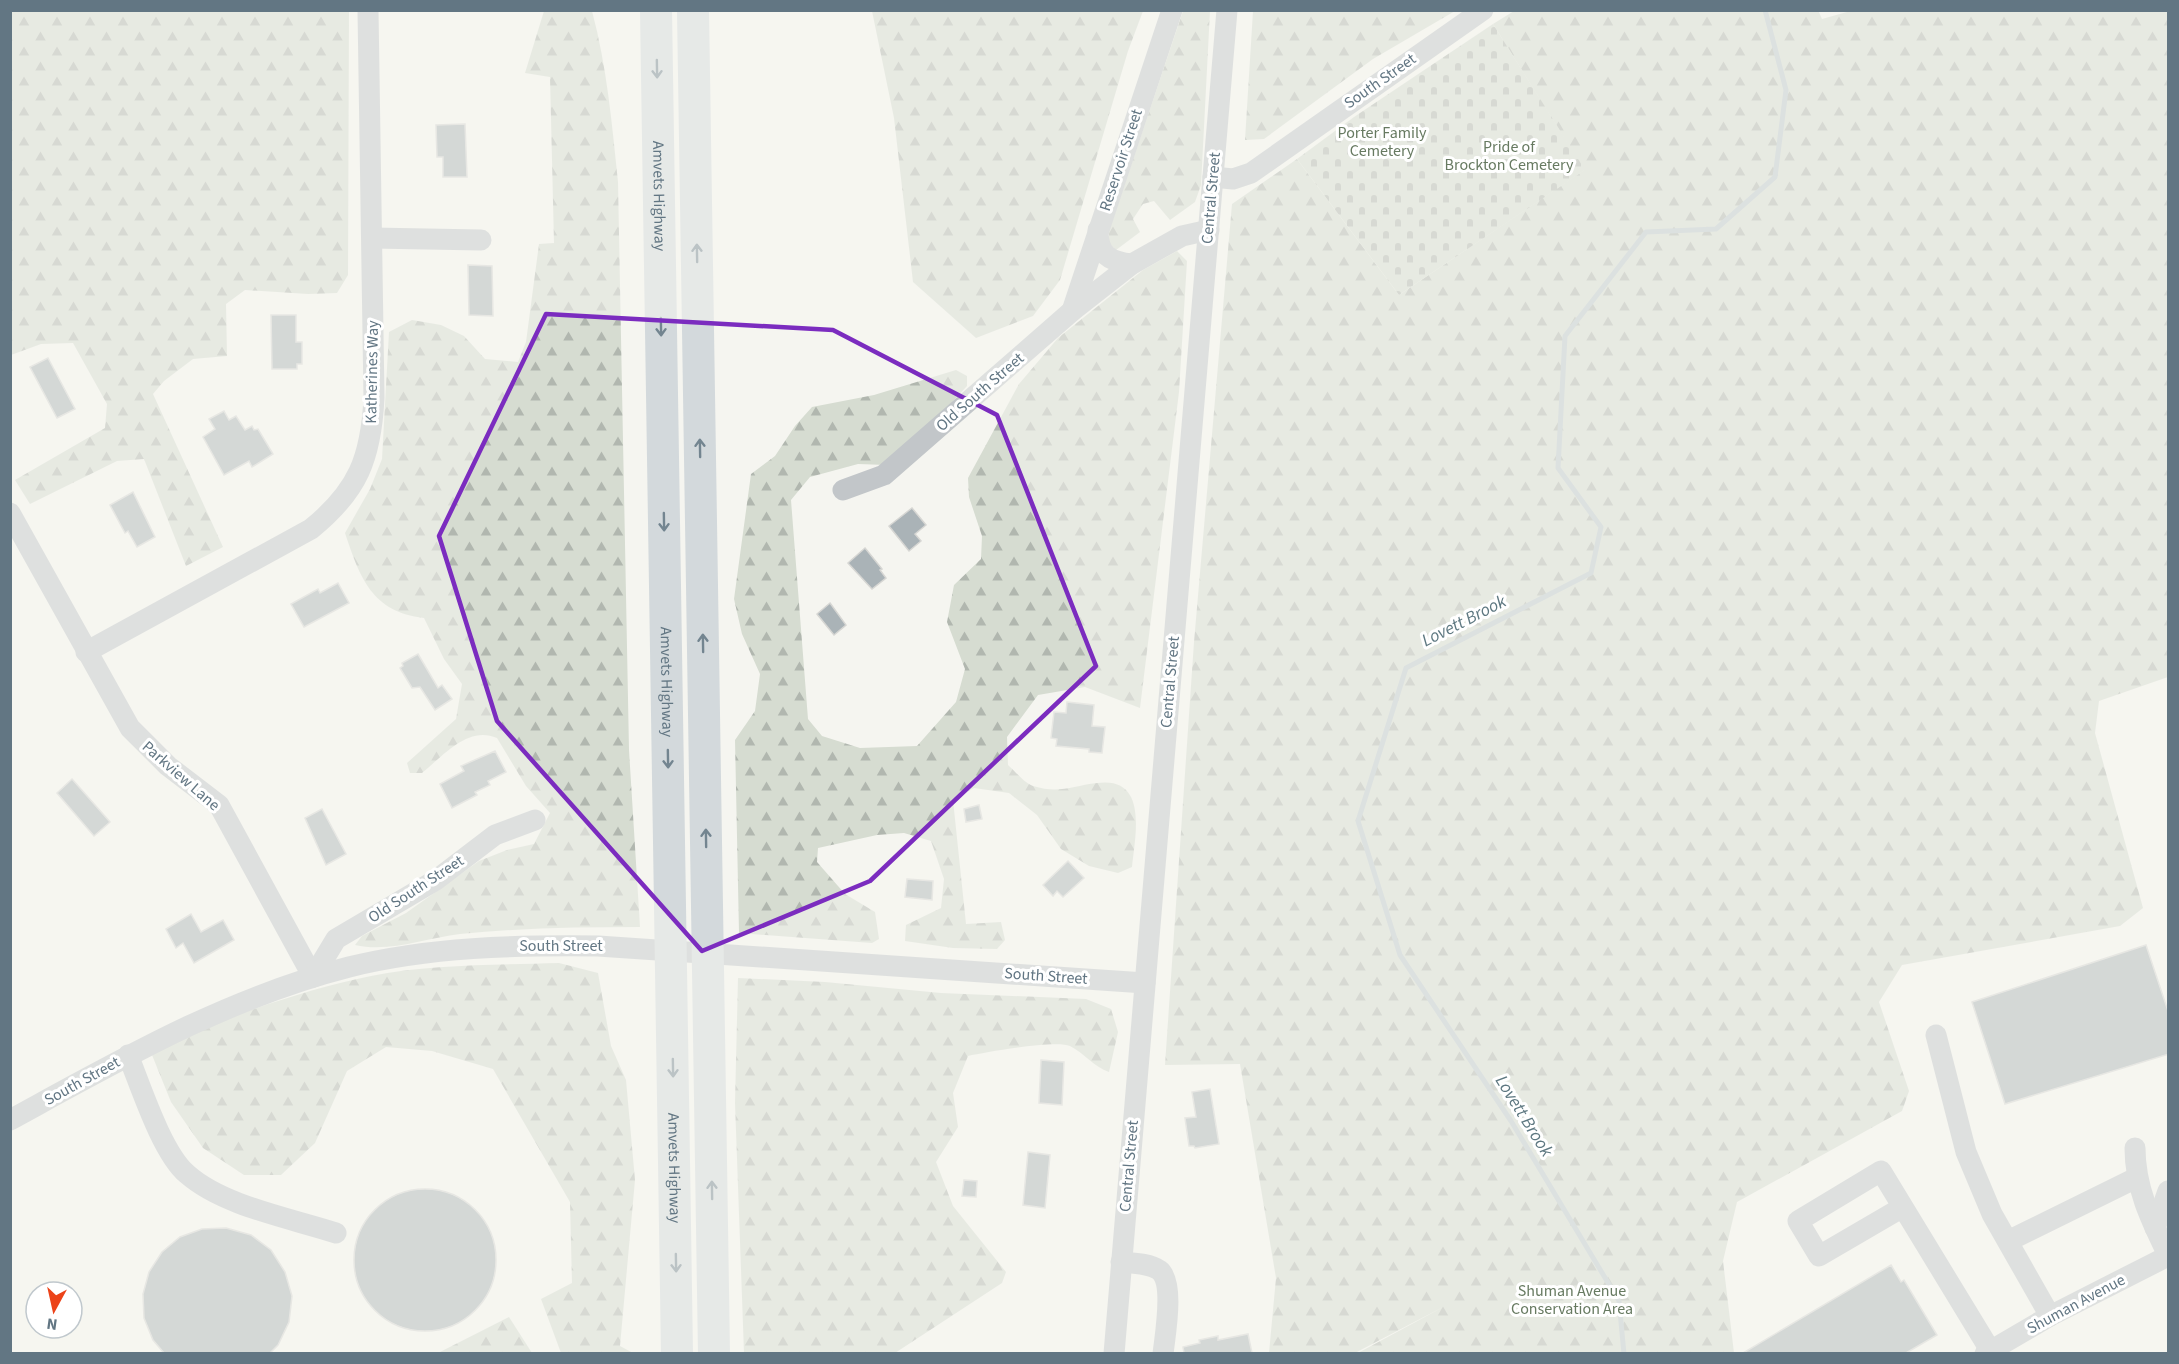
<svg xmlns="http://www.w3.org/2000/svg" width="2179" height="1364" viewBox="0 0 2179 1364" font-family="'Source Sans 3',sans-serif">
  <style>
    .forest { fill: url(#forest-firs) }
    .cemetery { fill: url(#cemetery-stones) }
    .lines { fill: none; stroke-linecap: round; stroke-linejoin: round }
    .stream { stroke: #bdc8cd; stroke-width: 5 }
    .building { fill: #aab3b7; stroke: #d6d6d3; stroke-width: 1.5 }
    .minor { stroke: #c2c6c9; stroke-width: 21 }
    .highway { stroke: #d3d9dc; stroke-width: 32 }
    .oneway { stroke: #738590 }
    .marked { fill: none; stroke: #7b2cbf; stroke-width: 4.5; stroke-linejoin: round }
    .labels { text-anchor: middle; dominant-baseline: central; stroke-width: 6; stroke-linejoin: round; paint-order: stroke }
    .street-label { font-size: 16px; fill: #627683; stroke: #fff }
    .park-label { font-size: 16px; fill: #677a61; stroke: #fff }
    .water-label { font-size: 18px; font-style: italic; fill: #5e7881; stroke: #fff }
  </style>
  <defs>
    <pattern id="forest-firs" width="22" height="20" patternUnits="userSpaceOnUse" patternTransform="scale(1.5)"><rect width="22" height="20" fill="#d6dcd1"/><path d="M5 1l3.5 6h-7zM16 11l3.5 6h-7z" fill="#b1b7af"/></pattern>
    <pattern id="cemetery-stones" width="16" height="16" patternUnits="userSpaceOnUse" patternTransform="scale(1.5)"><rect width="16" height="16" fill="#d6dcd1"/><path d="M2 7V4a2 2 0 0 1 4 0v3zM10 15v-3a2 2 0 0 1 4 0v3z" fill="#b1b7af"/></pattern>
  </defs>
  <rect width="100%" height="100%" fill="#f5f5f0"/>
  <!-- forest -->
  <g class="forest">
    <path d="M11 10 349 11 348 275 337 293 308 294 245 290 226 304 227 356 193 359 164 381 153 394 223 547 186 566 144 459 117 461 30 504 15 480 105 428 107 404 73 343 41 344 11 355Z"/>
    <path d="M1818 10 1822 19 1854 10 2168 11V677L2099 701 2095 733 2143 908 2120 926 1902 965 1879 1002 1909 1091 1902 1111 1737 1202 1723 1261 1734 1353H1358L1445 1306 1355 1353H1269L1276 1278 1240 1064 1165 1065 1194 642 1232 204 1297 159 1399 295 1584 170 1493 24 1514 11Z"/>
    <path d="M544 11H592C607 67 612 124 618 182L629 750 640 927C580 927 520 928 460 934 426 938 389 953 355 945L362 936 406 913 479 861 507 850 534 844 550 813 526 786 497 738C468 725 443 756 422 773H410L407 763 456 719 462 684 444 659 424 618C372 612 360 578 345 533L370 489 382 459 389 332 412 320 441 325 464 336 485 359 518 362 526 342 539 244 554 243 550 77 525 73Z"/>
    <path d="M872 11H1143L1128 51 1060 280 1033 316 976 338 913 282 894 118Z"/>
    <path d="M1183 11H1210L1201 185 1195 202 1170 220 1154 201 1143 204 1133 219 1140 232 1116 250 1109 243V231Z"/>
    <path d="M1253 11V10L1455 11 1373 59 1264 139 1245 140Z"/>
    <path d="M1177 251 1187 261 1179 392 1140 708 1085 687 1038 695 1007 737 1008 765C1015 771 1024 783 1033 786 1059 794 1072 786 1097 783 1149 776 1135 836 1132 867L1118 873 1089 866 1061 849 1037 815 1009 793 974 788 953 800 966 924 1001 922 1005 940 997 949 953 948 905 941 906 925 941 908 944 879 931 841 904 833 877 835 818 848 817 862 845 894 875 912 879 939 872 943 739 933 735 740 755 711 760 674 742 634 734 599 751 474 775 456 795 426 812 407 874 395 956 370 967 376V386L943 412 886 465 858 464 810 477 791 500 808 719 822 736 860 748 917 746 956 702 965 669 947 622 954 585 981 559 982 536 969 497 968 478 1019 384 1058 338 1143 270Z"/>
    <path d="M559 963 598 973 611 1046 626 1080 635 1180 620 1346 633 1353H561L541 1299 572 1283 570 1202 493 1069 432 1051 386 1047 347 1071 315 1143 281 1175H244L203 1148 171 1102 150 1050C222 1019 294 992 371 976 430 964 499 965 559 963Z"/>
    <path d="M738 978 825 982 941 993 1086 999 1111 1009 1118 1032 1109 1072C1094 1067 1084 1053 1070 1046 1055 1040 987 1052 968 1056L953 1093 958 1127 936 1162 953 1206 1006 1272 1002 1283 895 1353H744L735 1103Z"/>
    <path d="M509 1317 532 1353H438Z"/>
  </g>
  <!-- cemetery -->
  <path class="cemetery" d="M1493 24 1585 170 1399 295 1297 159 1354 117Z"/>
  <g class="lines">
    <!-- stream -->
    <path class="stream" d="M1624 1354 1619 1301 1511 1121 1400 955 1358 821 1406 668 1591 573 1601 527 1558 468 1565 336 1646 232 1716 229 1775 177 1786 90 1765 10"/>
  </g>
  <!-- building -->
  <g class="building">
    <path d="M465 124 467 177H443V157H437L436 125Z"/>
    <path d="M468 265 492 266 493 316 469 315Z"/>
    <path d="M271 315H296V342H302V364H297V369H272Z"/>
    <path d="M48 358 75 409 57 418 30 367Z"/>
    <path d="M224 411 229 420 236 416 245 430 252 426 254 430 258 429 273 454 252 467 249 461 224 475 203 437 215 429 209 419Z"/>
    <path d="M133 492 155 537 137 547 128 531 125 533 110 505Z"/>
    <path d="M912 508 926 525 915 534 921 541 909 551 889 526Z"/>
    <path d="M865 548 882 569 880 570 886 578 872 589 848 563Z"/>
    <path d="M338 583 349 603 304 627 291 604 318 589 320 593Z"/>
    <path d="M830 603 846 625 834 635 817 614Z"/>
    <path d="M418 654 438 688 442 685 452 699 435 710 420 687 412 688 400 668 403 666 402 663Z"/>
    <path d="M1067 702 1094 705 1092 726 1105 727 1102 753 1089 752V749L1056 746 1057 739 1051 738 1054 712 1066 713Z"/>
    <path d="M495 751 506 772 488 781 490 785 475 792 477 795 452 808 440 784 464 771 461 766Z"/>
    <path d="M72 779 110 822 94 836 57 793Z"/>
    <path d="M979 805 982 819 966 822 964 809Z"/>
    <path d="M322 809 346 854 326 865 305 818Z"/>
    <path d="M1068 861 1084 878 1063 897 1057 891 1053 896 1043 885Z"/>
    <path d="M907 879 933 881 932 900 905 897Z"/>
    <path d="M191 914 201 932 223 920 234 940 194 963 183 943 176 948 166 929Z"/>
    <path d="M2146 945 2169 1014V1054L2005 1104 1972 1002Z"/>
    <path d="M1041 1060 1064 1062 1062 1105 1039 1103Z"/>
    <path d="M1210 1089 1219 1144 1195 1148 1194 1146H1189L1185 1118 1196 1117 1192 1092Z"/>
    <path d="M1028 1152 1050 1155 1045 1208 1023 1205Z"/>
    <path d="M964 1180 977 1181 976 1197 962 1196Z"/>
    <circle cx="425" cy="1260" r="71"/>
    <path d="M226 1228 251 1235 271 1250 285 1272 292 1296 289 1322 278 1345 270 1353H164L153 1340 144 1318 143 1294 149 1272 162 1252 180 1237 202 1229Z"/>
    <path d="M1891 1265 1901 1282 1904 1280 1937 1335 1906 1353H1743Z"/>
    <path d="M1248 1334 1252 1353H1184L1183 1347 1200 1343 1199 1340 1218 1336V1340Z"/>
  </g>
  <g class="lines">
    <!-- minor -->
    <g class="minor">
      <path d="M1213 177 1233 179 1251 173 1483 10"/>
      <path d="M1098 230C1098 254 1109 262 1132 264"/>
      <path d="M372 238 481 240"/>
      <path d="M1072 311 1172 10"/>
      <path d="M843 490 884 475 1072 311 1132 264 1182 236 1209 230"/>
      <path d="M10 513 130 728 168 766 219 805 313 977"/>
      <path d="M86 652 311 529C358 491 371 458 374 398L368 10"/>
      <path d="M313 977 336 939 436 880 495 835 535 820"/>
      <path d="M1936 1035 1966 1152 1992 1214 2050 1316"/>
      <path d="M128 1055C141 1087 162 1153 187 1174 223 1206 290 1218 336 1233"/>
      <path d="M10 1120C120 1060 227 998 349 967 430 947 515 945 598 946L1145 983"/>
      <path d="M2135 1148C2135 1188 2151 1220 2168 1255"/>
      <path d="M1903 1207 1819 1256 1798 1221 1881 1171 1990 1350"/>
      <path d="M2155 1228 2168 1191"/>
      <path d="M2008 1241 2136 1178"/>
      <path d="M1121 1262C1133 1263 1149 1263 1159 1270 1175 1282 1165 1335 1163 1354"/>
      <path d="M1114 1354 1227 10"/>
      <path d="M1985 1354 2050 1316 2168 1256"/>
    </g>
    <!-- highway -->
    <g class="highway">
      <path id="s1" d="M656 10 677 1354"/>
      <path d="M693 10 714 1354"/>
    </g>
  </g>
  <!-- one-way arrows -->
  <defs><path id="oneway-shaft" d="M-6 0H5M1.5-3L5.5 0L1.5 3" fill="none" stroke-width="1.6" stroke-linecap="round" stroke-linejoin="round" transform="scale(1.5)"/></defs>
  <g class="oneway">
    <use href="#oneway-shaft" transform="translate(657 69) rotate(89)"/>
    <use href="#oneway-shaft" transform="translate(697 253) rotate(-91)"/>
    <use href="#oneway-shaft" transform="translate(661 327) rotate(89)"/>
    <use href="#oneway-shaft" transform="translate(700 448) rotate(-91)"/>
    <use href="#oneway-shaft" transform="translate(664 522) rotate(89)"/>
    <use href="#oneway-shaft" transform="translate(703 643) rotate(-91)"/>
    <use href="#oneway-shaft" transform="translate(668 759) rotate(89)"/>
    <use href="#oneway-shaft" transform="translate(706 838) rotate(-91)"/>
    <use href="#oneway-shaft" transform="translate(673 1068) rotate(89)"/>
    <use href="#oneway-shaft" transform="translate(712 1190) rotate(-91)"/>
    <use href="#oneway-shaft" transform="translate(676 1263) rotate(89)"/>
  </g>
  <!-- marked area -->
  <path d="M0 0H2179V1364H0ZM546 314 833 330 997 415 1096 666 870 881 702 951 497 721 439 536Z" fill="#f5f5f0" fill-opacity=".55" fill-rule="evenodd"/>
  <path class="marked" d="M546 314 833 330 997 415 1096 666 870 881 702 951 497 721 439 536Z"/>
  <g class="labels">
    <!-- street labels -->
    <g class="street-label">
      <text transform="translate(1380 81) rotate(-35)">South Street</text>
      <text transform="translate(1121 160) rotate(-72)">Reservoir Street</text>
      <text stroke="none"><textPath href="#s1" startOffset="186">Amvets Highway</textPath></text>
      <text transform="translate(1211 198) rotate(-85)">Central Street</text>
      <text transform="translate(372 372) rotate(-89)">Katherines Way</text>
      <text transform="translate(980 392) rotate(-41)">Old South Street</text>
      <text stroke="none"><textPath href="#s1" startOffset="672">Amvets Highway</textPath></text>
      <text transform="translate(1170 682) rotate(-85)">Central Street</text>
      <text transform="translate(181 776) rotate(41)">Parkview Lane</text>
      <text transform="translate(416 889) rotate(-33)">Old South Street</text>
      <text x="561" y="946">South Street</text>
      <text transform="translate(1046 976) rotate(4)">South Street</text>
      <text transform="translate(82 1081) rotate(-29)">South Street</text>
      <text transform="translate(1129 1166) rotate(-85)">Central Street</text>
      <text stroke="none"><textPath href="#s1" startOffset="1158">Amvets Highway</textPath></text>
      <text transform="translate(2076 1304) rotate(-28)">Shuman Avenue</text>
    </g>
    <!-- park labels -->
    <g class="park-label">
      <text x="1382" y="133">Porter Family<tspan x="1382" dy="18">Cemetery</tspan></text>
      <text x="1509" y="147">Pride of<tspan x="1509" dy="18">Brockton Cemetery</tspan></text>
      <text x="1572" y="1291">Shuman Avenue<tspan x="1572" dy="18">Conservation Area</tspan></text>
    </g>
    <!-- water labels -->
    <g class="water-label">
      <text transform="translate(1464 621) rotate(-27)">Lovett Brook</text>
      <text transform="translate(1524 1116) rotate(58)">Lovett Brook</text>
    </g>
  </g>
  <!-- border -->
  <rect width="2179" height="1364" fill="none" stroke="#627683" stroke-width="24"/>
  <!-- north arrow -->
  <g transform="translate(54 1310) rotate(188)"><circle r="28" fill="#ffffff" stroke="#c0c8cd" stroke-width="1.5"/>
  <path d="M0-4.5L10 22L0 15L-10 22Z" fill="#ec4319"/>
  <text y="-9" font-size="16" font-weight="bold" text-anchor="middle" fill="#627683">N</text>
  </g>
</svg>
